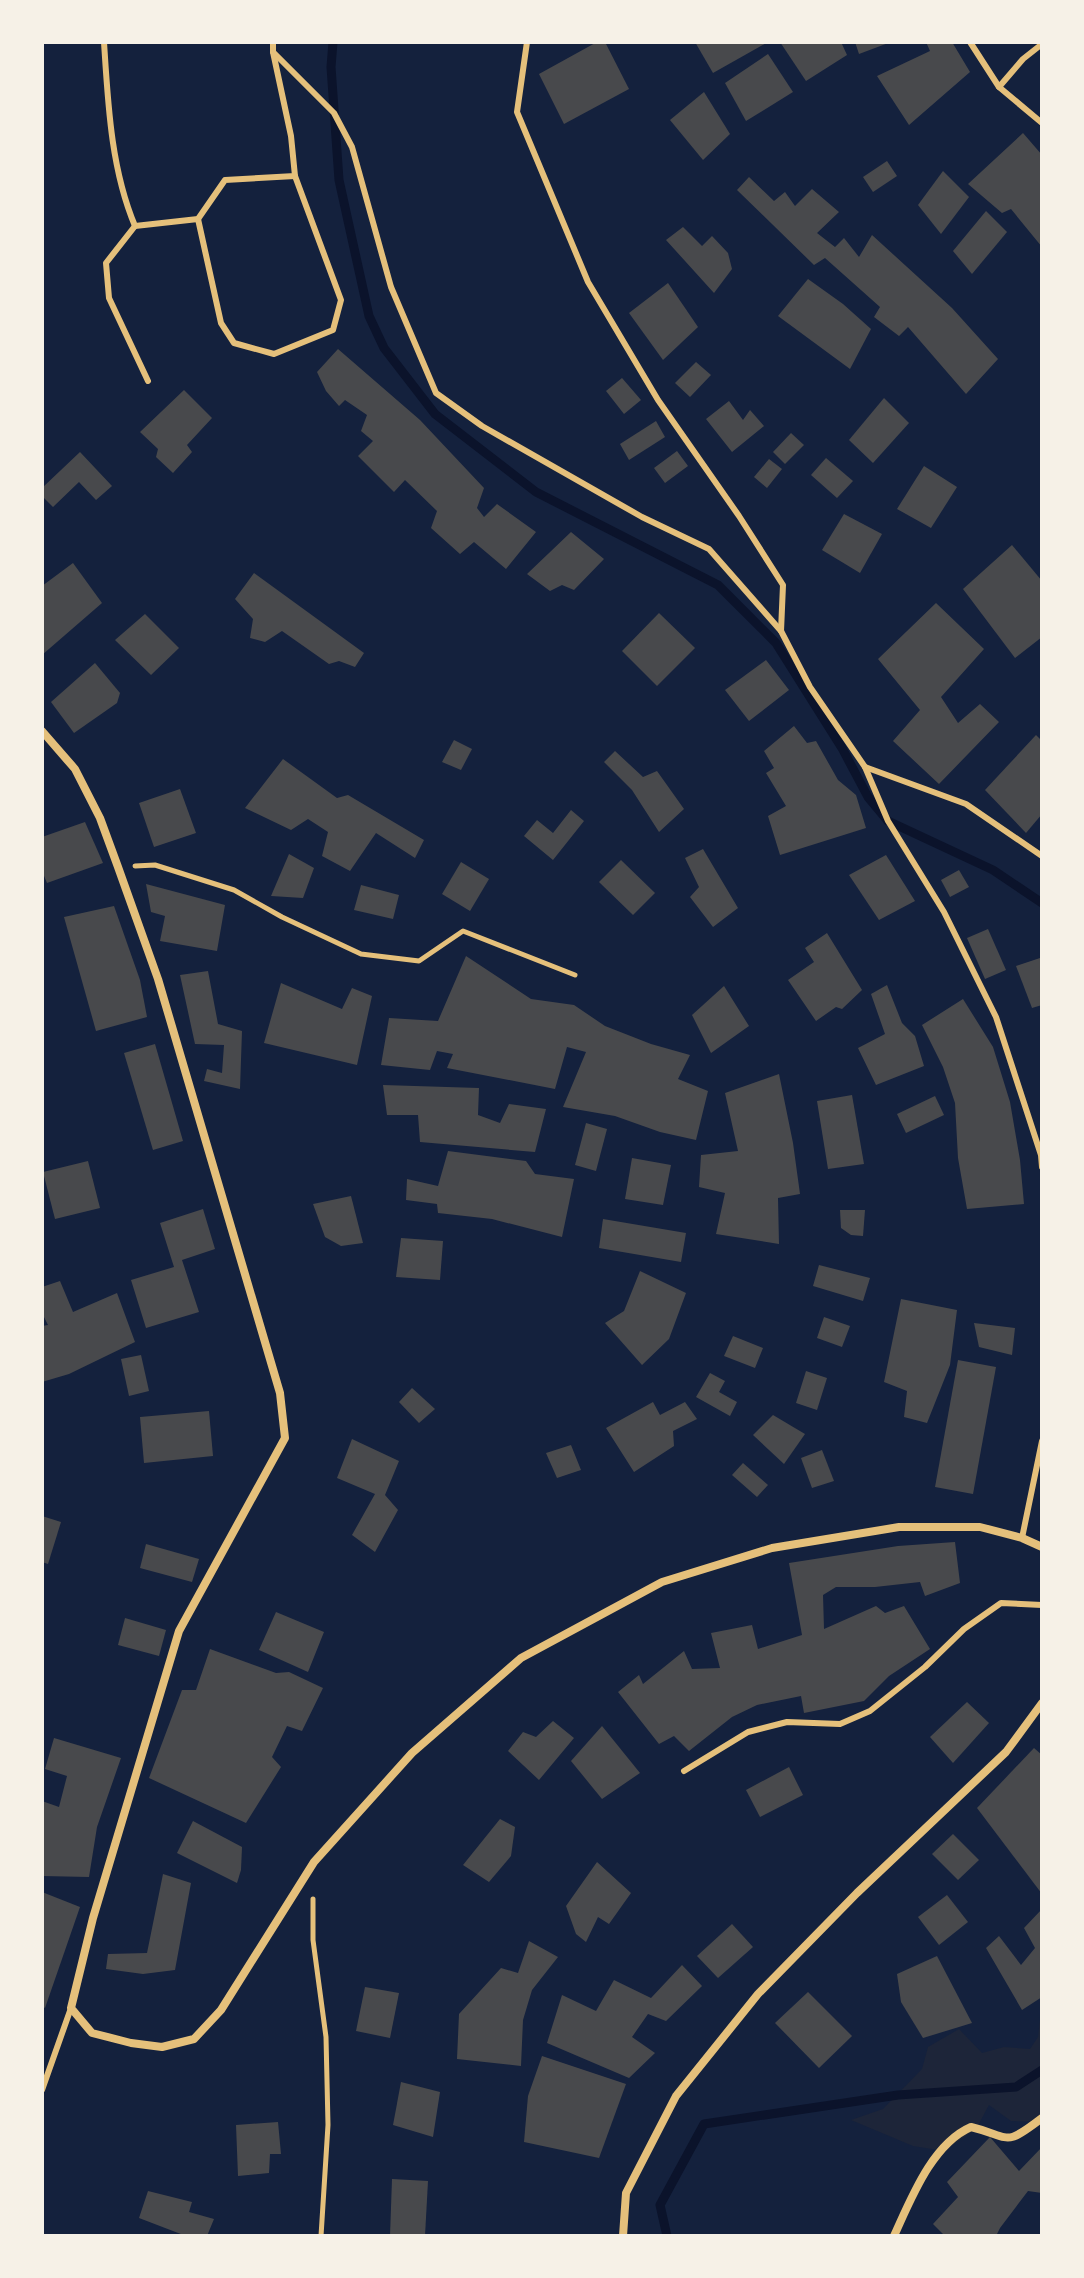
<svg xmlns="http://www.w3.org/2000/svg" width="1084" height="2278" viewBox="0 0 1084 2278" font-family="'PT Sans',sans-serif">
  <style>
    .green { fill: #1d2539 }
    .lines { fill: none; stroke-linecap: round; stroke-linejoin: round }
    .stream { stroke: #0b132b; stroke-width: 9 }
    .building { fill: #48494c }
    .path { stroke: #e5c07b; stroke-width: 5 }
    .service { stroke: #e5c07b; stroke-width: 6 }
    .minor { stroke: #e5c07b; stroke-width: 8 }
  </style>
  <rect width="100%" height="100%" fill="#14213d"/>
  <!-- green -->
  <path class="green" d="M1040 2020V2122L1011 2121 989 2105 976 2129 944 2151 913 2146 851 2120 883 2109 922 2069 928 2047 959 2029 982 2053 1004 2047 1030 2049 1038 2037Z"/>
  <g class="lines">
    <!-- stream -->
    <g class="stream">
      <path d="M333 42 331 67 339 180 369 316 384 348 435 414 536 492 718 585 776 643 842 748 868 797 888 821 993 870 1042 903"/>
      <path d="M667 2236 660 2205 704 2124 898 2095 1016 2087 1042 2070"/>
    </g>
  </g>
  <!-- building -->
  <g class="building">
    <path d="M597 42H605L629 89 564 124 539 74Z"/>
    <path d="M695 42H768L713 73Z"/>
    <path d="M780 42H841L847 55 806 81Z"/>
    <path d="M855 42H891L859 54Z"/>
    <path d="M926 42H952L970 72 909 125 877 76 930 51Z"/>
    <path d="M768 54 793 92 746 121 725 83Z"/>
    <path d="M704 92 730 134 703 160 670 120Z"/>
    <path d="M1023 133 1042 155V247L1011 209 1002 213 968 184Z"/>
    <path d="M887 161 897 176 873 192 863 177Z"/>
    <path d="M943 171 969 197 941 234 918 205Z"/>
    <path d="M749 177 774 201 785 192 795 206 812 189 839 212 817 233 835 247 844 238 859 257 872 235 952 308 998 359 966 394 908 327 899 336 874 317 880 307 825 258 814 265 737 190Z"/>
    <path d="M986 211 1007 232 972 274 953 251Z"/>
    <path d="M683 227 702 246 712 236 728 253 732 269 714 293 666 240Z"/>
    <path d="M808 279 843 304 871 329 850 369 778 316Z"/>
    <path d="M668 283 698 327 663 360 629 313Z"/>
    <path d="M338 349 420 420 484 488 477 508 484 517 497 504 536 532 506 569 474 542 460 554 431 528 437 511 405 480 394 492 358 456 373 441 361 431 367 415 345 400 339 406 326 391 317 372Z"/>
    <path d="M696 362 711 375 690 397 675 383Z"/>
    <path d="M622 378 641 400 624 414 606 391Z"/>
    <path d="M184 390 212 418 187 445 192 452 173 473 156 457 158 449 140 432Z"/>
    <path d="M884 398 909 423 873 463 849 440Z"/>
    <path d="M729 401 743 420 750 410 764 426 732 452 706 419Z"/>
    <path d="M656 421 665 437 629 460 620 444Z"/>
    <path d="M791 433 804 445 785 464 773 452Z"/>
    <path d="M677 451 688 466 665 483 654 468Z"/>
    <path d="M80 452 112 486 96 500 79 482 53 507 42 496V488Z"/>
    <path d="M826 458 853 481 837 498 811 475Z"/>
    <path d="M769 459 782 469 767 488 754 477Z"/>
    <path d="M924 466 957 487 931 528 897 509Z"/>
    <path d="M844 514 882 534 860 573 822 550Z"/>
    <path d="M571 532 604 559 574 590 562 585 550 591 527 574Z"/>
    <path d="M1012 545 1042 581V637L1015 658 963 589Z"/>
    <path d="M73 563 102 603 42 655V586Z"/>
    <path d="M254 573 364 653 355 667 339 661 329 664 282 631 265 642 250 638 253 619 235 599Z"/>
    <path d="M936 603 984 649 941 697 958 723 980 704 999 722 939 784 893 741 920 710 878 659Z"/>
    <path d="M659 613 695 648 657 686 622 651Z"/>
    <path d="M145 614 179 648 151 675 115 640Z"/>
    <path d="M766 660 789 690 749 721 725 690Z"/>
    <path d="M95 663 120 693 117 703 74 733 51 702Z"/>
    <path d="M794 726 807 743 816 741 838 780 856 795 866 828 780 855 768 816 786 806 766 773 774 768 764 751Z"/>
    <path d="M1036 735 1042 741V814L1026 833 985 790Z"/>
    <path d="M454 740 472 749 461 770 442 762Z"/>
    <path d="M615 751 643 777 657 771 684 809 659 832 632 790 604 762Z"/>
    <path d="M283 759 337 798 348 795 424 840 415 858 376 833 350 871 322 856 328 832 308 819 291 830 245 808Z"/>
    <path d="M180 789 196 833 154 847 139 803Z"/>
    <path d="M571 810 584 821 553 860 524 836 537 820 553 833Z"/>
    <path d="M85 822 103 863 47 883 42 871V837Z"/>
    <path d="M703 849 738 908 713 927 690 897 699 887 685 858Z"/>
    <path d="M289 854 314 868 303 898 271 896Z"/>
    <path d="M886 855 915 901 879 920 849 875Z"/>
    <path d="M621 860 655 893 633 915 599 882Z"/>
    <path d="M461 862 489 879 470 911 442 894Z"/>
    <path d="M959 870 969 887 950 897 941 880Z"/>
    <path d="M146 884 225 905 217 951 160 941 165 916 151 912Z"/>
    <path d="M361 885 399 895 393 919 354 910Z"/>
    <path d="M114 906 140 980 147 1017 96 1031 64 917Z"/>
    <path d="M988 929 1006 970 985 979 967 938Z"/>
    <path d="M827 933 862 990 842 1009 836 1007 816 1021 788 980 814 962 805 948Z"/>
    <path d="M466 956 531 999 574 1005 605 1026 651 1044 690 1055 678 1079 708 1091 696 1140 660 1132 615 1116 563 1107 586 1052 567 1047 555 1089 447 1068 453 1054 437 1051 430 1070 381 1065 389 1018 438 1021Z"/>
    <path d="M1040 958 1042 1005 1032 1008 1016 966Z"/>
    <path d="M208 971 218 1024 242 1031 240 1089 204 1081 207 1069 222 1073 224 1045 195 1044 180 975Z"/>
    <path d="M281 983 342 1009 352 988 372 996 357 1065 264 1043Z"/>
    <path d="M887 985 902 1023 915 1036 924 1066 876 1085 858 1048 885 1034 871 994Z"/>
    <path d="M724 986 749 1026 711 1053 692 1015Z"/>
    <path d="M963 999 993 1047 1010 1102 1020 1160 1024 1204 967 1209 958 1158 955 1103 943 1067 922 1025Z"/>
    <path d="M155 1044 183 1141 153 1150 124 1053Z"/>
    <path d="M779 1074 793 1143 800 1194 778 1198 779 1244 716 1234 725 1193 699 1187 701 1155 738 1151 725 1093Z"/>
    <path d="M383 1085 479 1088 478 1115 500 1123 509 1104 546 1109 535 1152 420 1142 418 1115H387Z"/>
    <path d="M852 1095 864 1164 828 1169 817 1101Z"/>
    <path d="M935 1096 944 1115 906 1133 897 1114Z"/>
    <path d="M586 1123 607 1129 596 1171 575 1165Z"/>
    <path d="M448 1151 526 1161 535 1174 574 1179 562 1237 492 1219 438 1213 437 1204 406 1200 407 1179 438 1186Z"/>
    <path d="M632 1158 671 1165 663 1205 625 1199Z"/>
    <path d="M88 1161 100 1208 55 1219 43 1172Z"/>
    <path d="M351 1196 363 1243 341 1246 325 1237 313 1204Z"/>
    <path d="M203 1209 215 1249 182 1260 199 1312 146 1328 131 1280 174 1267 160 1223Z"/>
    <path d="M840 1210H865L863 1236 851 1235 841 1228Z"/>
    <path d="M603 1219 686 1233 681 1262 599 1248Z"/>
    <path d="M401 1238 443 1241 440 1280 396 1277Z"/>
    <path d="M819 1265 870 1278 863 1301 813 1286Z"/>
    <path d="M640 1271 686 1293 669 1339 642 1365 605 1323 624 1311Z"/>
    <path d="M60 1281 73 1312 117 1293 135 1342 69 1374 42 1382V1326L48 1325 42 1313V1287Z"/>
    <path d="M901 1299 957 1310 950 1365 927 1423 904 1417 907 1391 884 1382Z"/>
    <path d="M824 1317 850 1326 842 1347 817 1338Z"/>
    <path d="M974 1323 1015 1328 1012 1355 979 1347Z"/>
    <path d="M733 1336 763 1348 755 1368 724 1356Z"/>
    <path d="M141 1355 149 1391 129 1396 121 1359Z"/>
    <path d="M958 1360 996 1367 973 1494 935 1487Z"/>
    <path d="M806 1371 827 1378 817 1410 796 1403Z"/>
    <path d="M710 1373 725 1381 719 1392 737 1402 730 1416 696 1397Z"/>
    <path d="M412 1388 435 1409 419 1423 399 1402Z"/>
    <path d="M653 1402 660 1415 685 1402 697 1419 673 1431 674 1446 634 1472 606 1428Z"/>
    <path d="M209 1411 213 1456 144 1463 140 1417Z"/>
    <path d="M773 1415 805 1434 784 1464 753 1435Z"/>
    <path d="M352 1439 399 1461 385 1495 398 1510 375 1552 352 1535 375 1494 337 1478Z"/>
    <path d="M571 1445 581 1470 557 1478 546 1453Z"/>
    <path d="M822 1450 834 1481 812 1488 801 1458Z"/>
    <path d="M743 1463 768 1485 757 1497 732 1475Z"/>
    <path d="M42 1516 61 1522 48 1564 42 1562Z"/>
    <path d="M955 1542 960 1583 925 1596 920 1582 875 1587H836L823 1595 824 1629 876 1606 885 1613 904 1606 930 1649 889 1676 864 1701 804 1713 801 1696 757 1705 732 1717 689 1751 674 1736 659 1744 618 1692 639 1675 643 1684 684 1651 692 1669 720 1668 711 1633 752 1625 758 1649 802 1635 789 1563 898 1546Z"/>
    <path d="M146 1544 199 1559 192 1582 140 1568Z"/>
    <path d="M276 1612 324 1632 308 1672 259 1650Z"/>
    <path d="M125 1618 166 1630 159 1656 118 1645Z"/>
    <path d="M210 1649 276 1673 289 1672 323 1688 302 1731 287 1726 272 1757 281 1767 246 1823 149 1778 182 1690H196Z"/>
    <path d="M967 1702 989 1723 953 1763 930 1737Z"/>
    <path d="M553 1721 574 1738 539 1780 508 1751 523 1732 536 1737Z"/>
    <path d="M602 1726 640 1773 602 1799 571 1761Z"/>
    <path d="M54 1738 121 1758 97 1827 89 1877 42 1876V1801L59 1807 67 1776 45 1769Z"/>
    <path d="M1034 1748 1042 1755V1894L977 1808Z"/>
    <path d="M789 1767 803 1795 760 1817 746 1790Z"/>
    <path d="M500 1819 515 1827 511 1856 489 1882 463 1865Z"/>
    <path d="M193 1821 242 1847 241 1870 237 1883 177 1853Z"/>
    <path d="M953 1834 979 1860 958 1880 932 1854Z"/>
    <path d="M597 1862 631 1893 609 1924 598 1917 586 1942 576 1934 566 1906Z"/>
    <path d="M163 1874 191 1883 175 1970 143 1974 106 1969 108 1954 147 1953Z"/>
    <path d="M42 1892 80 1907 45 2008 42 2006Z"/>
    <path d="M947 1895 968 1922 939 1945 918 1917Z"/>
    <path d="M1042 1909V1997L1022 2010 986 1948 999 1936 1021 1965 1035 1948 1024 1928Z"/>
    <path d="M732 1924 753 1947 718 1978 697 1956Z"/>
    <path d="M529 1941 558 1957 532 1990 523 2020 521 2066 457 2059 459 2014 501 1968 518 1973Z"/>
    <path d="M937 1956 972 2023 923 2038 901 2002 897 1974Z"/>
    <path d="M682 1965 702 1986 666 2021 648 2014 632 2037 655 2053 629 2078 547 2043 562 1995 596 2011 614 1980 651 1998Z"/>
    <path d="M365 1987 399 1993 390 2038 356 2031Z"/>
    <path d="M808 1992 852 2036 819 2068 775 2023Z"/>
    <path d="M542 2056 626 2084 599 2158 524 2142 528 2096Z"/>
    <path d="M401 2082 440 2092 433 2137 393 2125Z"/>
    <path d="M278 2122 281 2154H270L269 2173 238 2176 236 2125Z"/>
    <path d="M990 2137 1019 2171 1042 2147V2193L1028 2191 1000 2228 996 2236H945L933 2224 958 2197 947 2182Z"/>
    <path d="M392 2179 428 2181 425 2236H390Z"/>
    <path d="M148 2191 192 2202 189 2212 214 2219 207 2236H186L139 2218Z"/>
  </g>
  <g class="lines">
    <!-- path -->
    <g class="path">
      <path d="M135 866 155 865 234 890 282 917 361 954 419 961 463 931 575 975"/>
      <path d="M313 1899V1940L326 2037 328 2125 321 2236"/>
    </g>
    <!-- service -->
    <g class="service">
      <path d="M104 42C108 104 111 169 135 226L198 219 225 180 295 176 291 136 273 52"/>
      <path d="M273 42V52L334 113 352 147 391 287 436 393 482 426 642 517 709 549 781 631"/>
      <path d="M527 42 517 112 588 282 658 400 739 516 783 585 781 631 810 687 865 767 888 821 944 912 996 1017 1041 1155 1042 1167"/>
      <path d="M970 42 999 87 1042 123"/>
      <path d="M999 87 1023 59 1042 44"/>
      <path d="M198 219 221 323 234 343 274 354 333 330 341 300 295 176"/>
      <path d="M135 226 106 263 109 298 148 381"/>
      <path d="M865 767 966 804 1042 856"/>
      <path d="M1022 1538 1042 1441"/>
      <path d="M684 1771 748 1732 787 1722 840 1724 870 1711 925 1667 964 1629 1001 1603 1042 1605"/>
      <path d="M42 2090 71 2008"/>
    </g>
    <!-- minor -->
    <g class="minor">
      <path d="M42 731 75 769 100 818 118 867 158 979 280 1393 285 1438 179 1631 93 1918 71 2008 92 2033 131 2043 162 2047 194 2039 221 2010 314 1862 412 1753 521 1658 662 1582 772 1548 899 1527H980L1022 1538 1042 1547"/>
      <path d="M623 2236 626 2193 676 2096 758 1994 857 1893 1006 1752 1042 1703"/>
      <path d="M894 2236C911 2199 932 2144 971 2127 1012 2137 1003 2148 1042 2118"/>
    </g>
  </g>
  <!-- border -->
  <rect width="1084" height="2278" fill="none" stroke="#f6f1e7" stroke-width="88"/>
</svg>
